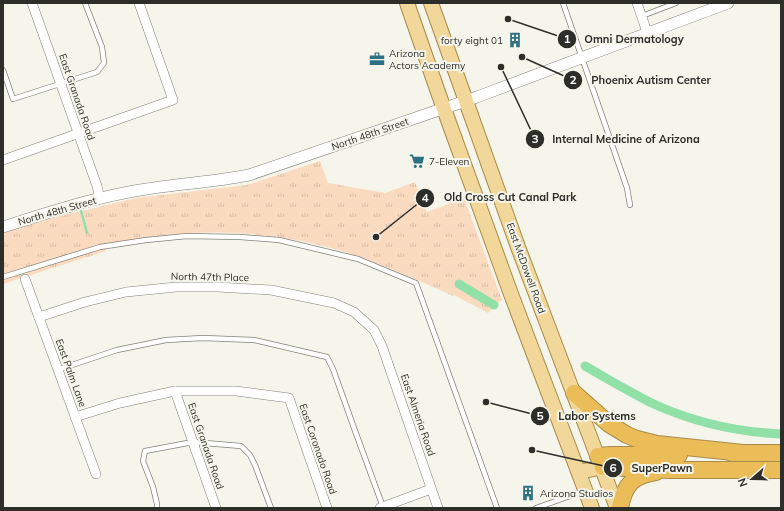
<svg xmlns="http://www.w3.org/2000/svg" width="784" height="511" viewBox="0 0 784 511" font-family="Mulish,sans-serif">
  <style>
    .park { fill: url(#park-tufts) }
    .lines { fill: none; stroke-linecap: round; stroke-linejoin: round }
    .stream { stroke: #91e0a8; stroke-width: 2.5 }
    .canal { stroke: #91e0a8; stroke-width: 9 }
    .service-casing { stroke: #82827a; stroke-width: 6 }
    .minor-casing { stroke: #82827a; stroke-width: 10 }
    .tertiary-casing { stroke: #82827a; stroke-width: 12 }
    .primary-casing { stroke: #a88b49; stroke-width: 16 }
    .motorway-casing { stroke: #a88b49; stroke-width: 18 }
    .service { stroke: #fff; stroke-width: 4.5 }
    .minor { stroke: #fff; stroke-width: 9 }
    .tertiary { stroke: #fff; stroke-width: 11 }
    .primary { stroke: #f2d79b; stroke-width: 14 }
    .motorway { stroke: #eabd59; stroke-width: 16 }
    .labels { text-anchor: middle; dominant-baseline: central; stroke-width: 4; stroke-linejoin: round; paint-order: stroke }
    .poi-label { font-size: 10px; fill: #2d2d2a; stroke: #f5f5eb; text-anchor: start }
    .street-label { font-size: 10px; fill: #2d2d2a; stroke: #f5f5eb }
    .leader { fill: none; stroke: #2d2d2a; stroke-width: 1.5 }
    .callout-dot { fill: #2d2d2a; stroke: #f5f5eb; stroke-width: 1.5 }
    .mark-label { font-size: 12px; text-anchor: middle; font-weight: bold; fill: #fff }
    .callout-label { font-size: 11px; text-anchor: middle; font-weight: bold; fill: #2d2d2a; stroke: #f5f5eb; stroke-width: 4; stroke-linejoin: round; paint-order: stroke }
  </style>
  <defs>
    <pattern id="park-tufts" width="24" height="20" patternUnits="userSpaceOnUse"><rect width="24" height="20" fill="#fadbc0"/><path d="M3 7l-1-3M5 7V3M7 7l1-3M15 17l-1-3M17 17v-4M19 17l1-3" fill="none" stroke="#d7bca5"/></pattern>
  </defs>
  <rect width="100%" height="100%" fill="#f5f5eb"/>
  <!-- park -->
  <path class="park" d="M320 161 328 183 385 193 415 182 427 212 464 198 502 300 488 313 454 295 453 296C420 281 386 266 352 254 289 234 222 228 157 236 140 238 123 242 106 244V251L3 284V233L56 217 136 198 247 185Z"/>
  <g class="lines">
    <!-- stream -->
    <path class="stream" d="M80 207 87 233"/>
    <!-- canal -->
    <g class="canal">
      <path d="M459 284 494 305"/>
      <path d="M585 366C608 379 631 393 656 405 694 422 739 432 781 434"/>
    </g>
    <!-- service casing -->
    <g class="service-casing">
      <g id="service">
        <path d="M563 3 627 188 630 205"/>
        <path d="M642 16 676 3"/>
        <path d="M3 70 13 99 97 72 104 63 102 47 85 3"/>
        <path d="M3 277 100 247 146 240 187 236 240 237 279 240 358 259 416 283 497 508"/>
        <path d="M57 370 117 350 166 340 203 338 254 340 327 357 333 369 354 428 383 507"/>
        <path d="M157 508V504L153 487 143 461 145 451 193 442 241 446 250 455 255 465 271 508"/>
        <path d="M536 508 584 491"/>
      </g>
    </g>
    <!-- minor casing -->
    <g class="minor-casing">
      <g id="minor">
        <path d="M32 3 97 186 100 199"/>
        <path d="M637 3 647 32"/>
        <path d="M3 160 173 100 139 3"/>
        <path d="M25 279 96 474"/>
        <path d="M39 317 85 302 126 292 176 287H217L271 290 334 303 354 312 374 330 382 346 438 508"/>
        <path d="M175 391 216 508"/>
        <path d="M75 417 120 403 175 391H236L289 398 327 508"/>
        <path d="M380 508 431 489"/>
      </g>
    </g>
    <!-- tertiary casing -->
    <g class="tertiary-casing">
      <path id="tertiary" d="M3 227C44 214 86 200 129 192 169 184 209 183 249 175L477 97 728 3"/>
    </g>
    <!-- primary casing -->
    <g class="primary-casing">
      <g id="primary">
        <path d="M407 3 439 95 511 294 592 508"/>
        <path d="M431 3 518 247 617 508"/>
        <path d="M579 472 603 467"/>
      </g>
    </g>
    <!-- motorway casing -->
    <g class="motorway-casing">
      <g id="motorway">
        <path d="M574 393 609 424 627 435 637 439 657 444 743 453"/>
        <path d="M732 453H781"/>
        <path d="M598 456 611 455H679"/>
        <path d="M603 467 670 470H781"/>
        <path d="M620 508C624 485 633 475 656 472"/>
      </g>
    </g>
    <!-- service -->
    <use href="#service" class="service"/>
    <!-- minor -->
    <use href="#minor" class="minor"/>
    <!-- tertiary -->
    <use href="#tertiary" class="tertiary"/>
    <!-- primary -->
    <use href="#primary" class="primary"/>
    <!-- motorway -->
    <use href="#motorway" class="motorway"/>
  </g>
  <!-- icons -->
  <defs>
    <g id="building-bare" transform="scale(1.2)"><path d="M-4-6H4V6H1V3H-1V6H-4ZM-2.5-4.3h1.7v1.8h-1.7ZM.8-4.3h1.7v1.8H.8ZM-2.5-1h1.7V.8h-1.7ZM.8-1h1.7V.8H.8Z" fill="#2f7083" stroke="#f5f5eb" stroke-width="2.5" paint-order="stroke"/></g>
    <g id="office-bare" transform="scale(1.2)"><path d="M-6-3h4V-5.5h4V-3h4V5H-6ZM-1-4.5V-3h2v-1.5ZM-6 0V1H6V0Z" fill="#2f7083" stroke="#f5f5eb" stroke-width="2.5" paint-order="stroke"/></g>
    <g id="supermarket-bare" transform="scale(1.2)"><path d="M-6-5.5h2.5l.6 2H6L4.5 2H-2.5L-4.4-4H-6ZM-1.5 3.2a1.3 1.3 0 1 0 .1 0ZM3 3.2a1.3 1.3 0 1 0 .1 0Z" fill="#2f7083" stroke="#f5f5eb" stroke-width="2.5" paint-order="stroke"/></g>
  </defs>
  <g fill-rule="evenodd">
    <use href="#building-bare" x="515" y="40"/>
    <use href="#office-bare" x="377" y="59"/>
    <use href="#supermarket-bare" x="417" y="161"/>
    <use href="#building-bare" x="528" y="493"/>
  </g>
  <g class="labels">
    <!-- poi labels -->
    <g class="poi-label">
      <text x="503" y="40" text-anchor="end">forty eight 01</text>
      <text x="389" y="53">Arizona<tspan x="389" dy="12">Actors Academy</tspan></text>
      <text x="429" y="161">7-Eleven</text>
      <text x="540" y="493">Arizona Studios</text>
    </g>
    <!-- street labels -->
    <g class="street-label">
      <text transform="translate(77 97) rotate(71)">East Granada Road</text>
      <text transform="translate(370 134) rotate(-19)">North 48th Street</text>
      <text transform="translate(57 211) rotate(-16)">North 48th Street</text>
      <text transform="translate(526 268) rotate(70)">East McDowell Road</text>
      <text transform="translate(210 277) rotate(1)">North 47th Place</text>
      <text transform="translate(71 373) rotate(70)">East Palm Lane</text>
      <text transform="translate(418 415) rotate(71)">East Almeria Road</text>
      <text transform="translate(206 446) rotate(71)">East Granada Road</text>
      <text transform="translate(318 449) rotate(71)">East Coronado Road</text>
    </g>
  </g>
  <!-- callouts -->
  <path class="leader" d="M508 19L567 39M522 57L573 80M501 67L535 139M376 237L425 198M486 402L540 416M532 450L613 468"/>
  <g class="callout-dot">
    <circle cx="508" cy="19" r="4"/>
    <circle cx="522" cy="57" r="4"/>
    <circle cx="501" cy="67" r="4"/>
    <circle cx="376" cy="237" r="4"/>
    <circle cx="486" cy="402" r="4"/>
    <circle cx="532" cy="450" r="4"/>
    <circle cx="567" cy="39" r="10"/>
    <circle cx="573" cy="80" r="10"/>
    <circle cx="535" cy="139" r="10"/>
    <circle cx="425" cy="198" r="10"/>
    <circle cx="540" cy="416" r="10"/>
    <circle cx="613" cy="468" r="10"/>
  </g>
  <g class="mark-label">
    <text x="567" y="43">1</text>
    <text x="573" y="84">2</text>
    <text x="535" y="143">3</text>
    <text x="425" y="202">4</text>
    <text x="540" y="420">5</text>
    <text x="613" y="472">6</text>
  </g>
  <g class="callout-label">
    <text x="634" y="43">Omni Dermatology</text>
    <text x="651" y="84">Phoenix Autism Center</text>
    <text x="626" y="143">Internal Medicine of Arizona</text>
    <text x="510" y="201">Old Cross Cut Canal Park</text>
    <text x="597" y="420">Labor Systems</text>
    <text x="662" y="472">SuperPawn</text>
  </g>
  <!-- border -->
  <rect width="784" height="511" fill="none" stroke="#2d2d2a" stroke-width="8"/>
  <!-- north arrow -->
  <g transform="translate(752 479) rotate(250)" stroke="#f5f5eb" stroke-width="3" paint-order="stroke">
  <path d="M0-3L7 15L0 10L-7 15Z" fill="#2d2d2a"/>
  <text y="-6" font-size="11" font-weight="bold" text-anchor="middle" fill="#2d2d2a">N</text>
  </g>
</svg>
